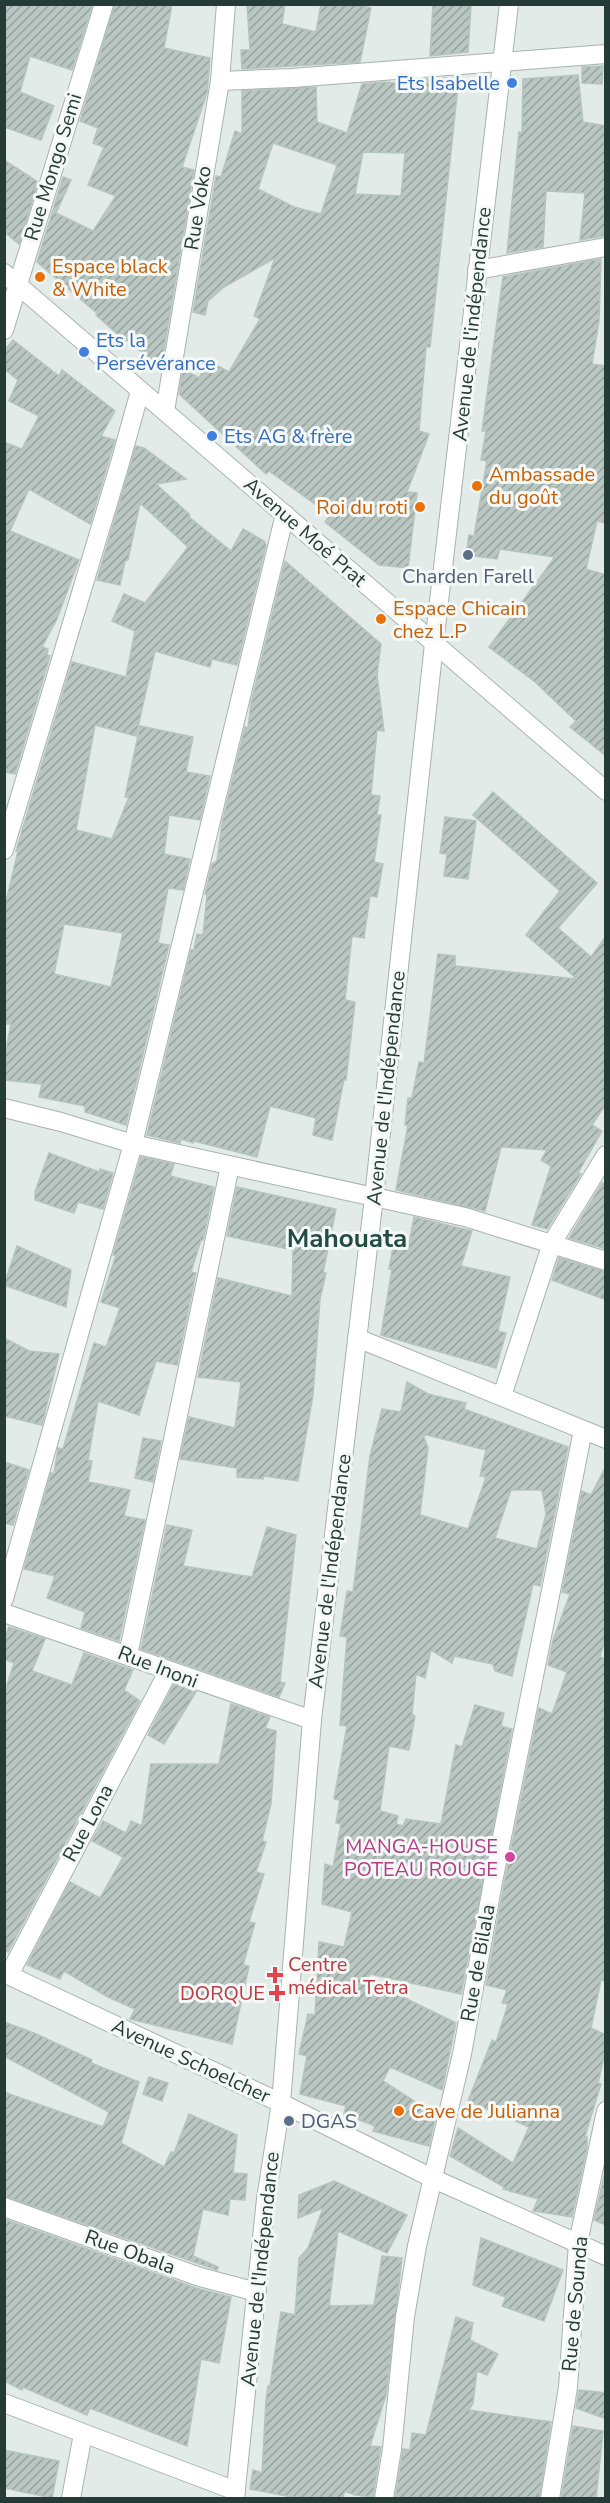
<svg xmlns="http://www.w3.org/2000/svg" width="610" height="2503" viewBox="0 0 610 2503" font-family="'Nunito Sans',sans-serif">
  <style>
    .building { fill: url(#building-hatch); stroke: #b6c4be; stroke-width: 1.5; fill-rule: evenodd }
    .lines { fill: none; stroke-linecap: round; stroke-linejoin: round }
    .minor-casing { stroke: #a6b3af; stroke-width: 20 }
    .tertiary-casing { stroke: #a6b3af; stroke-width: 20 }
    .minor { stroke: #fff; stroke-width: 18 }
    .tertiary { stroke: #fff; stroke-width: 18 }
    .shop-dot { fill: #3f7fe0; stroke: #f4f8f6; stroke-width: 2 }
    .food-dot { fill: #e8710a; stroke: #f4f8f6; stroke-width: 2 }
    .service-dot { fill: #5c6f8a; stroke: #f4f8f6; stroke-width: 2 }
    .hotel-dot { fill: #d1479c; stroke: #f4f8f6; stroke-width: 2 }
    .health-dot { fill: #e0444e; stroke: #f4f8f6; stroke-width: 2 }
    .labels { text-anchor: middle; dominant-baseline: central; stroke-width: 6; stroke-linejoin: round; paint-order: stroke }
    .shop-label { font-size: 20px; fill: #366cbe; stroke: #f4f8f6; text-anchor: start }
    .street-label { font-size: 20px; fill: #253b35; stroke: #f4f8f6 }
    .food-label { font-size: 20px; fill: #c56008; stroke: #f4f8f6; text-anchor: start }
    .service-label { font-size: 20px; fill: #4e5e75; stroke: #f4f8f6 }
    .hotel-label { font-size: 20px; fill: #b23c85; stroke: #f4f8f6; text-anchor: end }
    .health-label { font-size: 20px; fill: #be3a42; stroke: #f4f8f6; text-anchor: start }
    .district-label { font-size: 26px; font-weight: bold; fill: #234b41; stroke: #f4f8f6 }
  </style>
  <defs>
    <pattern id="building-hatch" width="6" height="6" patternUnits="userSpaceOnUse" patternTransform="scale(1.5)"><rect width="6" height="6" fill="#b9c6c1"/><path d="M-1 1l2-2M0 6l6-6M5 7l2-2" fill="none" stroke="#96a29e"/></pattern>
  </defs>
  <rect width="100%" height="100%" fill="#e3ebe8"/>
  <!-- building -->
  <g class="building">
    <path d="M4 4 92 6 72 70 30 56 20 92 54 106 41 140 4 127Z"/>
    <path d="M115 4H172L164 48 210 58 207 93 182 167 194 170 161 367 126 340 125 341 96 315 98 314 37 262 63 177 71 180 56 213 93 231 116 196 88 185 104 147 93 143 98 128 80 121Z"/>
    <path d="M247 4H285L282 24 316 32 321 4H355L371 8 360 62 242 69 241 50H250Z"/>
    <path d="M433 4 471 6 468 52 430 56Z"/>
    <path d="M603 66 602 84 582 83V67Z"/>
    <path d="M578 75 583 122 606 126V219L603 236 580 240 585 193 546 191 543 247 507 253 519 132 522 133 523 79Z"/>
    <path d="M459 77 430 347H426L419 431 429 434 407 492 417 493 408 568 379 565 325 522 330 515 269 471 266 474 179 394 183 369 199 378 209 361 229 372 260 319 254 316 275 258 224 287 208 301 205 315 193 312 216 176 221 177 235 131 242 134V91L316 87 317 122 347 133 362 84 385 82 412 85 413 80ZM273 143 337 165 321 214 294 207 258 189ZM363 152 405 153 401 196 355 194Z"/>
    <path d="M4 160 38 182 19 244 4 232Z"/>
    <path d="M601 259 599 321 592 364 606 366V523L597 521 586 569 606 575V756L570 727 576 721 535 682 489 647 555 557 500 549 497 559 466 555 469 535 474 536 487 461 481 460 486 431H482L503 277Z"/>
    <path d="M13 340 59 376 62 370 115 411 101 436 115 440 90 524 29 489 10 531 79 560 57 619 42 647 48 649 47 655 50 656 15 774 4 772V442L22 449 39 416 9 401 18 380 4 369V351Z"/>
    <path d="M136 446 144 448 186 479 156 484 190 515 189 517 231 551 243 529 264 541 266 545 237 665 212 659 210 667 155 651 136 736 95 725 76 830 112 839 129 797H125L140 726 193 737 186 772 210 776 200 820 169 815 164 854 190 859 183 890 168 888 158 943 169 945 126 1125 85 1112V1106L39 1097 42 1084 4 1080V1059L11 1024H4V910L18 851H16L72 662 126 677 135 631 112 621 124 594 145 603 188 547 140 503 128 560 125 561 120 585 97 580ZM64 924 123 933 111 987 54 974Z"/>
    <path d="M285 561 381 644 377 675 384 731 377 730 371 795 380 796 377 815H381L374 862 383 864 377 897 370 896 364 938 352 936 345 1000 355 1002 346 1080 344 1079 332 1140 313 1135 316 1118 270 1106 257 1157 194 1141 193 1143 181 1139 180 1143 147 1135 191 950H194L197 934 203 935 207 895 205 894 212 864 217 861 222 823 245 727 248 728 251 703Z"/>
    <path d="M493 792 597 883 558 928 591 957 606 936V1104L592 1125 602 1131 578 1173 581 1174 547 1229 532 1225 551 1166 541 1160 547 1150 501 1147 485 1211 396 1190 408 1125H405L408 1098H412L419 1062 424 1063 438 954 455 956V966L577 979 526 935 560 891 473 815Z"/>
    <path d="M445 817 476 821 468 879 444 876 447 854 440 853Z"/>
    <path d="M49 1153 99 1172 100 1169 113 1173 103 1209 78 1202 74 1213 35 1200V1192Z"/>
    <path d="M141 1157 174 1164 170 1176 214 1187 203 1240H201L191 1272 196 1273 177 1365 156 1361 139 1415 98 1401 88 1460 92 1461 88 1482 130 1490 124 1516 145 1520 119 1641 81 1628 85 1612 47 1598 55 1576 24 1569 51 1473 54 1474 58 1448 63 1449 94 1343 106 1347 120 1308 101 1302 116 1255H113Z"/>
    <path d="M602 1183 606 1185V1249L569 1238Z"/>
    <path d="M237 1187 336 1209 323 1273H326L320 1299 313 1395 298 1481 264 1476 263 1479 237 1477V1468L180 1459 189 1417 235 1428 241 1382 198 1377 218 1278 292 1296 293 1250 227 1236Z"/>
    <path d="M414 1217 472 1231 461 1266 510 1277 498 1331 506 1333 496 1368 381 1335 392 1269H389L393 1247 408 1249Z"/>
    <path d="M17 1246 71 1270 66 1307 4 1285Z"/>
    <path d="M559 1258 606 1272V1300L552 1280Z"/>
    <path d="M4 1338 29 1351 59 1354 42 1425 4 1416Z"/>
    <path d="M407 1382 428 1394 466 1403 464 1409 568 1447 540 1586 533 1584 512 1676 495 1671 493 1664 454 1656 452 1663 431 1650 425 1678 416 1674 412 1714 415 1716 409 1750 389 1746 380 1811 398 1816 396 1824 403 1826 406 1819 441 1824 456 1745 462 1747 475 1705 504 1713 501 1726 512 1729 461 1994 370 1974 368 1980 456 2023 442 2090 390 2067 383 2081 436 2115 429 2146 373 2131 375 2126 344 2114 346 2106 300 2094 307 2056 299 2054 308 2014 315 2015 319 1942 344 1947 352 1912 322 1904 325 1864 333 1867 341 1824 336 1823 340 1800 334 1799 347 1726 340 1725 347 1637 340 1636 347 1591 353 1592 370 1456 382 1409 401 1412ZM423 1434 486 1450 480 1476 486 1477 468 1529 420 1515 428 1448ZM511 1490H542L546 1514 537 1549 495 1538Z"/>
    <path d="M143 1438 161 1441 153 1482 135 1478Z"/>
    <path d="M4 1462 29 1470 13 1525 4 1523Z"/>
    <path d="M606 1466V1637L600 1657 606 1659V1981L601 1980 591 2028 606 2035V2048L598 2083 601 2084 585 2136 587 2137V2148L572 2217 533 2211 538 2199 503 2189 504 2187 450 2156 458 2128 513 2163 529 2127 468 2101 492 2040 496 2042 508 2004 502 2003 507 1990 486 1985 504 1884 539 1708 552 1714 567 1672 548 1665 553 1640 570 1594 562 1592 582 1491 591 1495Z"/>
    <path d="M167 1525 192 1530 183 1566 252 1577 267 1527 296 1535 280 1682 285 1683 279 1697 141 1649Z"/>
    <path d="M9 1627 45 1639 32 1671 72 1685 84 1653 133 1670 124 1690 140 1701 8 1952 4 1950V1694L14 1663 4 1659V1639Z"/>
    <path d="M174 1684 196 1692 164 1744 148 1735Z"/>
    <path d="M231 1704 270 1717 265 1728 276 1731 271 1804 262 1841 266 1842 256 1872 264 1874 249 1922 255 1923 243 1965 249 1966 232 2044 130 2019 135 2009 108 1997 64 1971 60 1979 27 1965 70 1882 100 1898 123 1857 92 1841 103 1821 126 1833 131 1821 142 1826 151 1764H219Z"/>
    <path d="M4 2022 34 2033 92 2060 91 2063 139 2082 121 2143 164 2167 171 2152 174 2153 189 2114 237 2135 233 2173 247 2174 245 2200 230 2199 228 2215 203 2209 193 2256 218 2267 217 2270 4 2196V2092L103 2127 109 2112 4 2056Z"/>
    <path d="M149 2077 168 2083 162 2101 143 2094Z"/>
    <path d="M606 2168V2225L594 2220Z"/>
    <path d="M334 2181 407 2215 387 2253 338 2231 329 2306 374 2305 382 2256 402 2258 386 2395 370 2446 381 2447 373 2497 355 2495 345 2491 342 2499H302L250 2489 253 2470 262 2473 266 2400 268 2386H270L281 2312 295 2315 299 2258 308 2248 323 2208 298 2218 299 2195Z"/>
    <path d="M4 2219 196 2288 231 2297 219 2363 201 2359 187 2446 90 2408 87 2415 23 2387 22 2390 4 2381Z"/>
    <path d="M481 2238 563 2270 544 2321 502 2306 506 2297 473 2285Z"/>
    <path d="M456 2317 473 2323 470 2340 498 2354 487 2375 477 2371 473 2403 469 2410 551 2422 539 2499H395L403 2449 410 2450 412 2433 426 2435Z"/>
    <path d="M579 2390 606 2393V2419L576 2408Z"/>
    <path d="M573 2426 603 2431 596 2499H561Z"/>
    <path d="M4 2450 59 2461 52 2498 4 2488Z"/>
  </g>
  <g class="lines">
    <!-- minor casing -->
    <g class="minor-casing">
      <g id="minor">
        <path d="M220 81 292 78 606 54"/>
        <path d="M477 270 606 247"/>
        <path d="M4 330 104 4"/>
        <path d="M165 411 220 81 226 4"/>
        <path d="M4 850 120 463 140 391"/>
        <path d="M4 1108 61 1122 133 1144 465 1217 606 1261"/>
        <path d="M357 1338 606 1439"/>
        <path d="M502 1396 552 1243 606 1155"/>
        <path d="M4 1599 133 1144 285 514"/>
        <path d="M4 1613 312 1720"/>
        <path d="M128 1655 230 1166"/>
        <path d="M4 1973 281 2103 434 2179 606 2256"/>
        <path d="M9 1975 168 1672"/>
        <path d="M4 2207 200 2277 257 2292"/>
        <path d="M4 2403 236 2491"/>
        <path d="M71 2498 83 2434"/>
        <path d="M384 2498 392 2449 405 2317 417 2246 462 2054 493 1882 583 1430"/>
        <path d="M550 2498 568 2387 578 2243 606 2111"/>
      </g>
    </g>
    <!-- tertiary casing -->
    <g class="tertiary-casing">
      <g id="tertiary">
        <path d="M4 273 606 791"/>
        <path d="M235 2498 266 2199 281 2103 312 1720 374 1197 434 644 509 4"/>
      </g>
    </g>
    <!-- minor -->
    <use href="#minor" class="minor"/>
    <!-- tertiary -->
    <use href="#tertiary" class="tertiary"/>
  </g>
  <!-- markers -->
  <g class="shop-dot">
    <circle cx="512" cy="83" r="6"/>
    <circle cx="84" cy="352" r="6"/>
    <circle cx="212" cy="436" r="6"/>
  </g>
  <g class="food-dot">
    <circle cx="40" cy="277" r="6"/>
    <circle cx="477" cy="486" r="6"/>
    <circle cx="420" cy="507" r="6"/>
    <circle cx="381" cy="619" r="6"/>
    <circle cx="399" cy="2111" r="6"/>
  </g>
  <g class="service-dot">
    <circle cx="468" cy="555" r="6"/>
    <circle cx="289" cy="2121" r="6"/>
  </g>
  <circle class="hotel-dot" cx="510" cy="1857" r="6"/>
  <g class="health-dot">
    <path d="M272 1966h6v6h6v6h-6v6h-6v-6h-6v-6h6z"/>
    <path d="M274 1984h6v6h6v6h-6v6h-6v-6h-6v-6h6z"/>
  </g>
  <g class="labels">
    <!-- shop labels -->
    <g class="shop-label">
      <text x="500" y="83" text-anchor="end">Ets Isabelle</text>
      <text x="96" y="340">Ets la<tspan x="96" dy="23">Persévérance</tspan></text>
      <text x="224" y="436">Ets AG &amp; frère</text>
    </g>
    <!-- street labels -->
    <g class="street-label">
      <text transform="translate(53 167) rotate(-73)">Rue Mongo Semi</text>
      <text transform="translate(198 208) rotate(-81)">Rue Voko</text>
      <text transform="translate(472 324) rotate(-84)">Avenue de l'indépendance</text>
      <text transform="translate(305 532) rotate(41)">Avenue Moé Prat</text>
      <text transform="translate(386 1088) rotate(-84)">Avenue de l'Indépendance</text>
      <text transform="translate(330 1571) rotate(-83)">Avenue de l'Indépendance</text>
      <text transform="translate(158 1667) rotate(21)">Rue Inoni</text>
      <text transform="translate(88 1823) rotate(-62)">Rue Lona</text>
      <text transform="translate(478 1963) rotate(-80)">Rue de Bilala</text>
      <text transform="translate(191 2061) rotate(25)">Avenue Schoelcher</text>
      <text transform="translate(130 2252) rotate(20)">Rue Obala</text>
      <text transform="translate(260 2269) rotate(-84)">Avenue de l'Indépendance</text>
      <text transform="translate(575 2304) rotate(-85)">Rue de Sounda</text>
    </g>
    <!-- food labels -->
    <g class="food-label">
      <text x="52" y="266">Espace black<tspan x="52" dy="23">&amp; White</tspan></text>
      <text x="489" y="474">Ambassade<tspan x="489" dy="23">du goût</tspan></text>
      <text x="408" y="507" text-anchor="end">Roi du roti</text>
      <text x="393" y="608">Espace Chicain<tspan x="393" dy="23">chez L.P</tspan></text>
      <text x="411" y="2111">Cave de Julianna</text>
    </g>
    <!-- service labels -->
    <g class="service-label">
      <text x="468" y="576">Charden Farell</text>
      <text x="301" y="2121" text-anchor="start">DGAS</text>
    </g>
    <!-- hotel labels -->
    <g class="hotel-label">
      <text x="498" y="1846">MANGA-HOUSE<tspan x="498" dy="23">POTEAU ROUGE</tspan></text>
    </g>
    <!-- health labels -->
    <g class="health-label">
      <text x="288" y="1964">Centre<tspan x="288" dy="23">médical Tetra</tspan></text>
      <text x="265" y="1993" text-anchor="end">DORQUE</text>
    </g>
    <!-- district labels -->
    <g class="district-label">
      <text x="347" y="1238">Mahouata</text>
    </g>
  </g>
  <!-- border -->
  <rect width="610" height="2503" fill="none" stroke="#253b35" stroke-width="12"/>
</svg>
